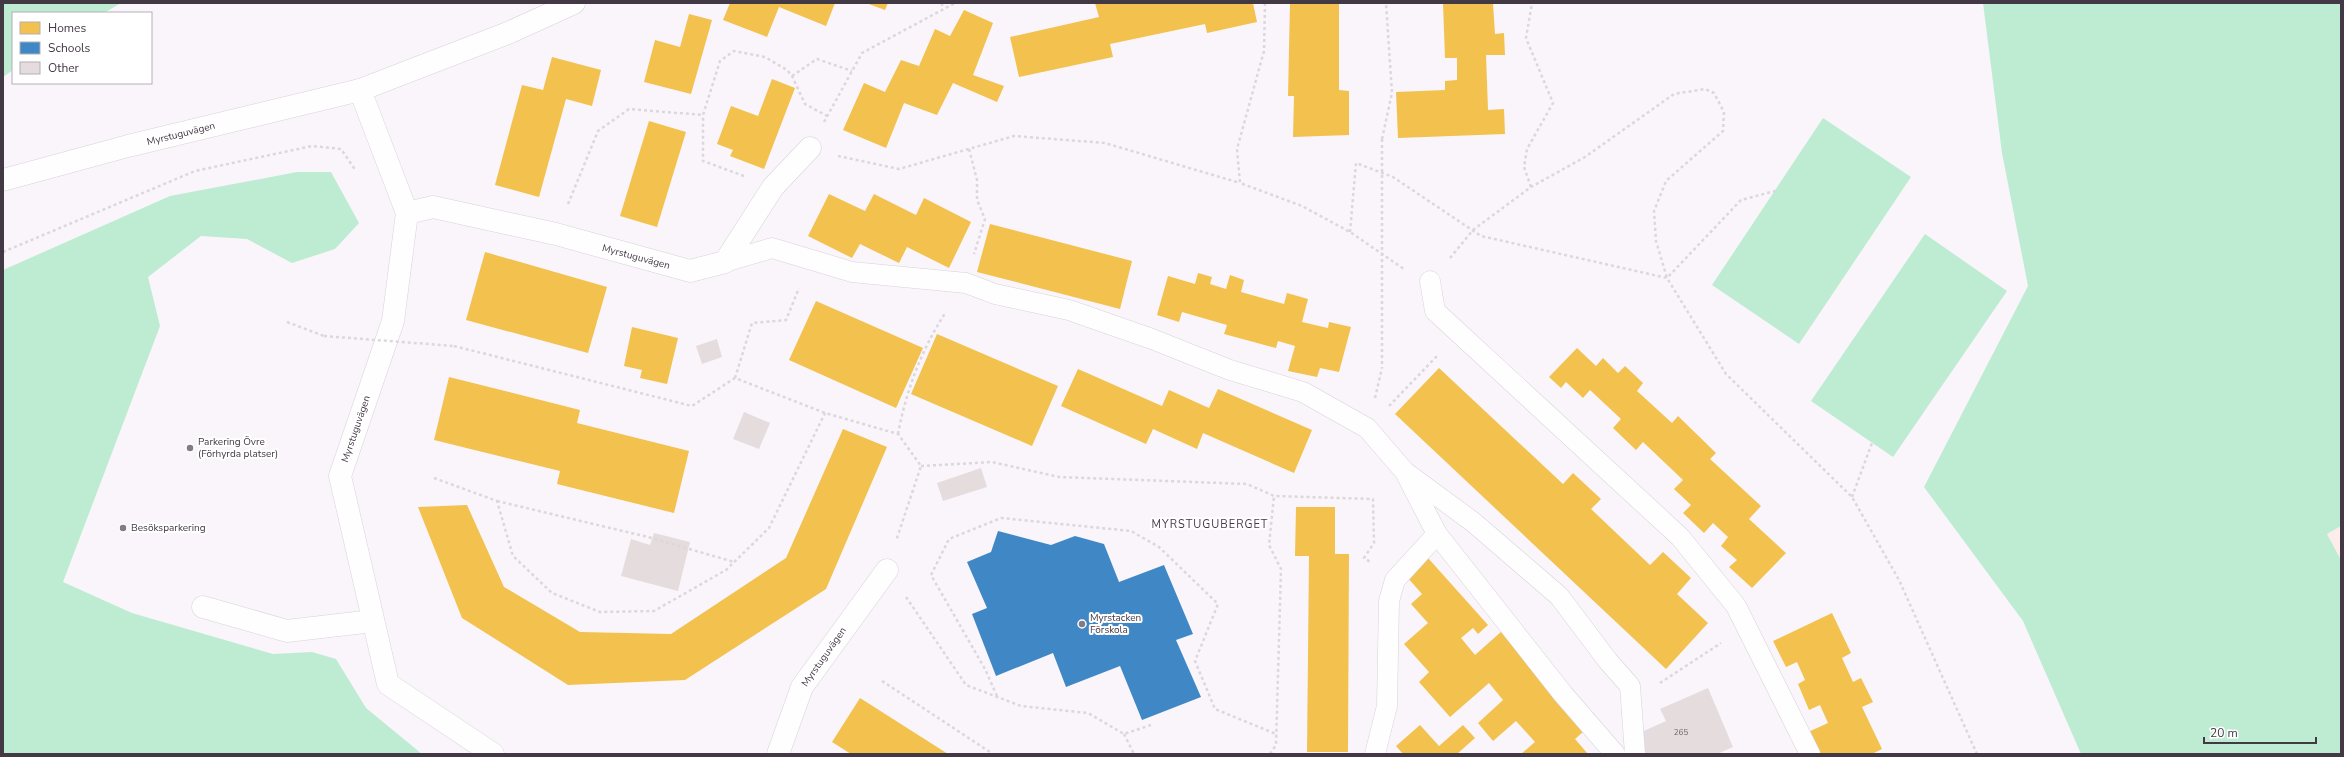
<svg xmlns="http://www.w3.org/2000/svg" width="2344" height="757" viewBox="0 0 2344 757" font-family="'Nunito Sans',sans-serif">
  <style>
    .industrial { fill: #fcedea }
    .green { fill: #beecd3 }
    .homes { fill: #f2c14e }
    .schools { fill: #3f88c5 }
    .building { fill: #e5dcde }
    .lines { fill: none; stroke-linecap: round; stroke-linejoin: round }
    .lane-casing { stroke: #d9d2d9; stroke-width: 21 }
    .street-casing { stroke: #d9d2d9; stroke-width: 23 }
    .path { stroke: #dad8da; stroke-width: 2.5; stroke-dasharray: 3 3; stroke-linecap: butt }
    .lane { stroke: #fefefe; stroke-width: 20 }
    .street { stroke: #fefefe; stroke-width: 22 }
    .path-bridge { stroke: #dad8da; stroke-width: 2.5; stroke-dasharray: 3 3; stroke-linecap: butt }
    .poi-dot { fill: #837b84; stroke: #fff; stroke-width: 1.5 }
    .labels { text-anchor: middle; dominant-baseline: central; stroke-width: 4; stroke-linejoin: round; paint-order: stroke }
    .number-label { font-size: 8px; fill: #6f656e }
    .street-label { font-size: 10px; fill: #433944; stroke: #fff }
    .poi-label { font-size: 10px; fill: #433944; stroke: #fff; text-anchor: start }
    .neighbourhood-label { font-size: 11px; letter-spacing: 1px; fill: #48354b; stroke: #fff }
  </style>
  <rect width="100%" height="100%" fill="#faf5fa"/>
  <!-- industrial -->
  <path class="industrial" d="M2341 526V560L2327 534Z"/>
  <!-- green -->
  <g class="green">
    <path d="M3 3H121L104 13H13V70L3 77Z"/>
    <path d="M1983 3H2341V526L2327 534 2341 560V754H2081L2023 621 1924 487 2028 286 2002 153Z"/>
    <path d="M1823 118 1911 177 1799 344 1712 285Z"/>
    <path d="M297 172H331L359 223 335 249 292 263 247 239 201 236 148 277 160 326 63 582 132 613 273 654 312 652 336 659 366 708 422 754H3V270L170 196Z"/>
    <path d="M1925 234 2007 291 1893 457 1811 401Z"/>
  </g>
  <!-- homes -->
  <g class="homes">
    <path d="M730 3H835L826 26 779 7 767 37 723 20Z"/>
    <path d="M866 3H888L885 10Z"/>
    <path d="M1095 3H1253L1257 22 1207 33 1205 24 1110 44 1113 57 1019 77 1010 37 1099 17Z"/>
    <path d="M1290 3H1339V90L1349 91V135L1293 137 1294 96H1288Z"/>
    <path d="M1443 3H1493L1495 34 1504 33 1505 55H1486L1488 110 1504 109 1505 134 1398 138 1396 92 1445 90V81L1457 80V58H1445Z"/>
    <path d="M964 10 993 23 973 75 1004 86 997 102 953 83 937 115 904 103 886 148 843 130 864 83 885 92 901 60 919 66 935 29 950 36Z"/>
    <path d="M689 14 712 20 691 94 644 82 655 40 680 47Z"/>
    <path d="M552 57 601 70 592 106 566 99 539 197 495 185 522 85 543 90Z"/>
    <path d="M772 79 795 88 764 169 730 156 733 150 717 144 731 106 758 116Z"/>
    <path d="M649 121 686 132 657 227 620 216Z"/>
    <path d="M829 194 865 211 874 194 916 215 924 198 971 222 949 268 907 247 899 263 860 244 852 258 808 236Z"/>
    <path d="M990 224 1132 261 1120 309 977 272Z"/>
    <path d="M485 252 607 287 588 353 466 320Z"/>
    <path d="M1198 273 1212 277 1210 284 1226 289 1230 275 1244 280 1241 292 1284 304 1287 293 1308 299 1302 322 1328 328 1329 322 1351 327 1339 372 1320 368 1317 377 1288 371 1295 346 1278 341 1276 348 1224 334 1227 325 1182 312 1179 322 1157 315 1168 276 1195 284Z"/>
    <path d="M816 301 923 348 896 408 789 360Z"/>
    <path d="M632 327 678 338 667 384 640 378 642 370 624 366Z"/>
    <path d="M937 334 1058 386 1032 446 911 394Z"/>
    <path d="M1577 348 1596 366 1603 358 1618 373 1625 366 1643 383 1637 391 1672 423 1678 416 1716 453 1710 459 1761 506 1749 519 1786 553 1752 588 1729 567 1737 560 1721 546 1728 537 1713 523 1704 533 1683 513 1691 505 1674 489 1683 480 1643 442 1636 450 1613 428 1621 419 1590 390 1583 398 1566 382 1561 388 1549 377Z"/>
    <path d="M1439 368 1563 484 1573 473 1601 499 1591 509 1650 565 1663 552 1691 578 1677 594 1708 623 1666 669 1395 414Z"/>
    <path d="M1078 369 1162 406 1169 390 1209 408 1218 389 1312 430 1294 473 1203 433 1197 449 1153 429 1146 444 1061 406Z"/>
    <path d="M449 377 580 410 577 423 689 451 674 513 557 484 560 471 434 440Z"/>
    <path d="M843 429 887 447 826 589 685 680 568 685 462 618 418 507 467 505 504 587 580 632 671 634 786 558Z"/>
    <path d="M1296 507H1335V554H1349L1348 752H1307L1309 556H1295Z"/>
    <path d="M1428 558 1488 625 1478 634 1473 628 1461 638 1475 655 1502 631 1557 693 1553 697 1583 732 1575 739 1588 754H1521L1535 742 1516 721 1493 741 1478 723 1503 700 1489 683 1450 717 1419 682 1429 672 1404 644 1428 623 1411 604 1422 594 1407 577Z"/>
    <path d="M1832 613 1851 653 1842 658 1853 682 1861 678 1873 702 1862 707 1882 749 1872 754H1815L1806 733 1828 723 1820 705 1809 710 1798 684 1805 680 1797 662 1786 667 1773 641Z"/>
    <path d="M860 698 948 754H851L832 742Z"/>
    <path d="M1420 725 1439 746 1463 725 1475 738 1457 754H1403L1396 746Z"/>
  </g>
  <!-- schools -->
  <path class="schools" d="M998 531 1051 545 1075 536 1104 544 1119 582 1164 565 1193 634 1176 640 1201 697 1142 720 1120 666 1066 687 1053 653 996 676 972 614 987 608 967 562 991 552Z"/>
  <!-- building -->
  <g class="building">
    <path d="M717 339 722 357 702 364 696 346Z"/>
    <path d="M744 412 770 423 759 449 733 439Z"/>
    <path d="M981 468 987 487 943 501 937 483Z"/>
    <path d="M654 533 690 542 678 591 621 576 631 539 650 545Z"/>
    <path d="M1708 688 1733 747 1717 754H1646L1637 734 1666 721 1660 709Z"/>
  </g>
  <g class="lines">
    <!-- lane casing -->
    <g class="lane-casing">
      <g id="lane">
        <path d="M725 262 772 248 852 272 966 283 995 294 1069 310 1152 339 1230 370 1303 392 1367 428 1405 472 1473 522 1559 596 1608 661 1630 686 1635 754"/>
        <path d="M1430 281 1435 311 1680 537 1736 606 1810 754"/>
        <path d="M1407 476 1437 534 1563 694 1615 754"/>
        <path d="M1375 754 1387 706 1389 601 1395 580 1437 534"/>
      </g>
    </g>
    <!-- street casing -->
    <g class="street-casing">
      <g id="street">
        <path d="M360 90 407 213 393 321 340 476 388 684 493 754"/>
        <path d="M3 180 128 146 360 90 508 33 574 3"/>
        <path d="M407 213 433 207 556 234 690 271 725 262 773 187 810 148"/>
        <path d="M203 607 287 631 373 621"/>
        <path d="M778 754 802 687 887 570"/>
      </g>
    </g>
    <!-- path -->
    <g class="path">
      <path d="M942 3V9"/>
      <path d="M1265 3 1264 51 1237 149 1240 183 1302 206 1350 232 1404 269"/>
      <path d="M792 76 817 59 852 71"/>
      <path d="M824 122 862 53 955 3"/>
      <path d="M1382 139 1392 93 1386 3"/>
      <path d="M969 149 977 180V200L985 219 974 254"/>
      <path d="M838 156 899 169 1014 136 1105 143 1240 183"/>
      <path d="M744 176 703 161V115L720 61 734 51 765 57 787 70 792 76 805 104 827 116"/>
      <path d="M1531 187 1524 167 1527 149 1553 103 1526 38 1532 3"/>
      <path d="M568 204 598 131 629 109 703 115"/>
      <path d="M1350 232 1356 163 1393 177 1481 236 1667 278 1741 200 1775 191"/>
      <path d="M3 252 195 171 312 146 341 149 356 171"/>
      <path d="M1450 258 1473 230 1531 187 1585 157 1674 94 1705 89 1714 93 1724 112 1723 131 1666 181 1654 211 1656 241 1667 278 1726 374 1852 497 1899 580 1977 754"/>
      <path d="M287 322 324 336"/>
      <path d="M454 346 692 406 735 378 825 413 898 434 921 466 896 541"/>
      <path d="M735 378 752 323 786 320 799 288"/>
      <path d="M1375 398 1382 368"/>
      <path d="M1389 406 1438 355"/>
      <path d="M898 434C906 391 922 348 946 312"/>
      <path d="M921 466 992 462 1059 477 1247 484 1274 496 1373 499 1374 543 1364 558 1372 563"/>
      <path d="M434 478 497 501 513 556 552 593 600 612 654 611 726 570 769 528 825 413"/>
      <path d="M1852 497 1872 443"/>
      <path d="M497 501 648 537 734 562"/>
      <path d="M906 597 966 685 1021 706 1088 713 1124 734 1151 725"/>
      <path d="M882 681 993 754"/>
      <path d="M1660 683 1721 643"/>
      <path d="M997 696 985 669 931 575 949 539 1001 518 1131 531 1159 547 1218 604 1195 661 1215 709 1276 734"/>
      <path d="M1124 734 1134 754"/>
      <path d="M1270 754 1276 745 1281 569 1269 545 1274 496"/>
    </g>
    <!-- lane -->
    <use href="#lane" class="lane"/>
    <!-- street -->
    <use href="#street" class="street"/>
    <!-- path-bridge -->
    <g class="path-bridge">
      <path d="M1382 139V368"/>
      <path d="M324 336 454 346"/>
    </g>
  </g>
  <!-- markers -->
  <g class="poi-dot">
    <circle cx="190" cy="448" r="4"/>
    <circle cx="123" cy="528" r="4"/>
    <circle cx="1082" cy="624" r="4"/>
  </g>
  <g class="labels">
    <!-- number labels -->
    <g class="number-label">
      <text x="1681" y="732">265</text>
    </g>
    <!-- street labels -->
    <g class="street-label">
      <text transform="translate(181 134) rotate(-14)">Myrstuguvägen</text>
      <text transform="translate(636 257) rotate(15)">Myrstuguvägen</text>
      <text transform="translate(356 429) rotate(-71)">Myrstuguvägen</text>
      <text transform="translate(824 657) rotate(-55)">Myrstuguvägen</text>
    </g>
    <!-- poi labels -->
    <g class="poi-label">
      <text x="198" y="442">Parkering Övre<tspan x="198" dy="12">(Förhyrda platser)</tspan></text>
      <text x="131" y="528">Besöksparkering</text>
      <text x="1090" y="618">Myrstacken<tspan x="1090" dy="12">Förskola</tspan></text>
    </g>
    <!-- neighbourhood labels -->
    <g class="neighbourhood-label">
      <text x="1210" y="524">MYRSTUGUBERGET</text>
    </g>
  </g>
  <!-- border -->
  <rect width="2344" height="757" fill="none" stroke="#433944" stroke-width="8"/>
  <!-- legend -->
  <rect x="12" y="12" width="140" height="72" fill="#ffffff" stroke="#b4b0b4"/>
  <rect x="20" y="22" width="20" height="12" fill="#f2c14e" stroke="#b4b0b4"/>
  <text x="48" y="32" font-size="12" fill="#433944">Homes</text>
  <rect x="20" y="42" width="20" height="12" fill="#3f88c5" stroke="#b4b0b4"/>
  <text x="48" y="52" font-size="12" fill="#433944">Schools</text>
  <rect x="20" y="62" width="20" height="12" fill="#e5dcde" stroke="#b4b0b4"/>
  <text x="48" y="72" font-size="12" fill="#433944">Other</text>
  <!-- scale -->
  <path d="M2204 737v6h112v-6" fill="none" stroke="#433944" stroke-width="2"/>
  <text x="2210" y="737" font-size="12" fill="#433944" stroke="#ffffff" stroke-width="3" paint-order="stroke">20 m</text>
</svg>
